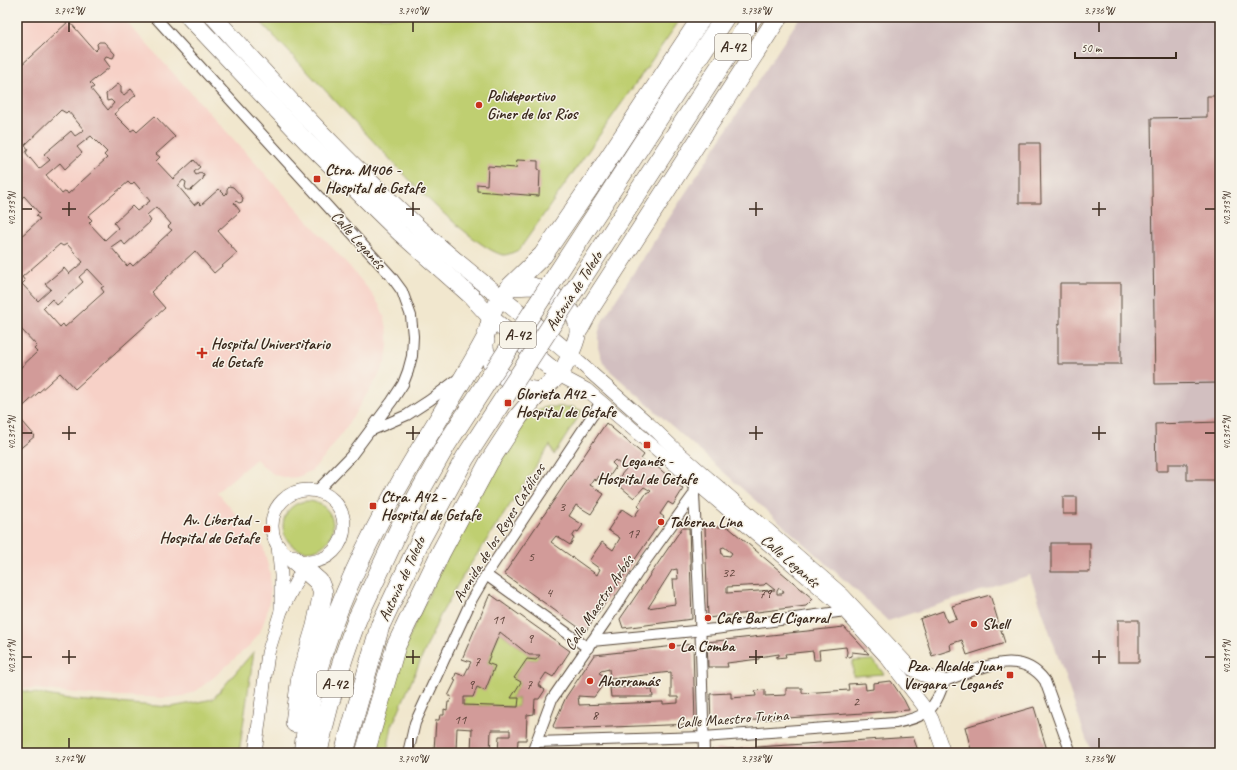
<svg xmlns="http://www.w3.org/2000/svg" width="1237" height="770" viewBox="0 0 1237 770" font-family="Caveat,sans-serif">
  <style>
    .built { fill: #f7d1c7 }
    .industrial { fill: #d2bfc0 }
    .green { fill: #bfcf71; stroke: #7d7c48 }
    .building { fill: #d29b99; fill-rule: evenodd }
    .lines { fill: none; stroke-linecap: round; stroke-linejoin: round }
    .minor-casing { stroke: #564638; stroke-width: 12 }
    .tertiary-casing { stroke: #564638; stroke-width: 14 }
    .trunk-casing { stroke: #564638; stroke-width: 18 }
    .motorway-casing { stroke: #564638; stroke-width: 20 }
    .minor { stroke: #fff; stroke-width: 10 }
    .tertiary { stroke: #fff; stroke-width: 13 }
    .trunk { stroke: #fff; stroke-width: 17 }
    .motorway { stroke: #fff; stroke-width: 19 }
    .motorway-bridge-casing { stroke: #564638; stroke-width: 20; stroke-linecap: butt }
    .motorway-bridge { stroke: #fff; stroke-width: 19 }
    .ticks { fill: none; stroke: #3b2a1e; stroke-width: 1.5 }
    .poi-dot { fill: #c8321e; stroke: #f7f3e8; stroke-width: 1.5 }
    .labels { text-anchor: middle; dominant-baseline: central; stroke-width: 3; stroke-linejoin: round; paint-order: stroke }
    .number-label { font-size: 14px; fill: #61463d }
    .shield { fill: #f7f3e8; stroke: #73665b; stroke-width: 1 }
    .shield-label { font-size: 15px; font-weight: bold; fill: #3b2a1e }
    .poi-label { font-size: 16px; font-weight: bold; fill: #3b2a1e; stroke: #f7f3e8; text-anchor: start }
    .street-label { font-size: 16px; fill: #3b2a1e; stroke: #f7f3e8 }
    .neatline { fill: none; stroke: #3b2a1e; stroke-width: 1.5 }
    .ticks-label { font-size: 10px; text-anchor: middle; fill: #3b2a1e }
  </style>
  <rect width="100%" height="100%" fill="#f7f3e8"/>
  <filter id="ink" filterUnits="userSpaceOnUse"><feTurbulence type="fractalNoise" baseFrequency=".025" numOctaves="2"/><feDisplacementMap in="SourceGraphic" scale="8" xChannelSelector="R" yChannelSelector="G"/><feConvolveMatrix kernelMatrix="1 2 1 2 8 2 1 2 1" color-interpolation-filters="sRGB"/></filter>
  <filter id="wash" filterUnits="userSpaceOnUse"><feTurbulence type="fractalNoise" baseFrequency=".012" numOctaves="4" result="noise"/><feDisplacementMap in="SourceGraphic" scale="16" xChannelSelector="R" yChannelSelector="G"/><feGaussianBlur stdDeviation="0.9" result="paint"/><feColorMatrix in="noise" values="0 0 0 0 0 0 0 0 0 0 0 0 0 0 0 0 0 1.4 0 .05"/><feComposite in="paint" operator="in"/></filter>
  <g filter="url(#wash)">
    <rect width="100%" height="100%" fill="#f1e7ce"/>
    <!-- built -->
    <path class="built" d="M17 17H122L350 267 369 290 380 306 385 319 388 334V346L386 359 380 373 347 426 324 458 312 470 298 477 287 478 275 475 265 468 256 459 217 492 263 546 270 573V597L266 616 260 632 251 644 214 677 196 691 183 696 168 698 97 695 26 688 17 686Z"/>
    <!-- industrial -->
    <path class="industrial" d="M800 17H1220V753H1091L1030 575 888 621 860 594 607 368 603 362 598 348V336L600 327 604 318Z"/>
    <!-- green -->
    <g class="green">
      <path d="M256 17H682L519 250C515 251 509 255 504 255 485 253 436 207 421 192Z"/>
      <path d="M547 407H573L582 411 554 455 550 445 464 574 440 616 392 726 387 753H371L395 672 415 623 464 521 529 412Z"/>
      <circle cx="308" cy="526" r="25"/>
      <path d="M500 632 529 655H540L536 660 527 659 514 678 521 682 511 698H519L518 707 464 705V697L477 687 485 690 495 666 487 663Z"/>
      <path d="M254 651 239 753H17V690L75 700 171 707 213 699Z"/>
      <path d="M873 660 884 674 853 676V661Z"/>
    </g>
    <g id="blocks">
      <!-- building -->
      <g class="building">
        <path d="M69 21 95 51 98 48 97 44 99 42H104L115 54 113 58 106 56 104 59 110 67 90 83 94 87 91 89 108 110 114 103 111 100 107 101 106 94 118 84 121 86V93L124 95 131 89 136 95 114 114 131 131 134 129 137 132 155 116 175 137 156 154 160 157 156 161 173 179 194 160 200 167 194 172 196 175 200 173 204 175 203 179 191 190H187L185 187 186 182 183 180 178 186 194 205 198 202 201 205 219 189 225 195 227 193V189L229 186 233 187 243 198 242 202 239 203 236 201 234 203 240 211 218 231 237 253 214 273 195 251 151 292 165 308 75 389 60 373 17 412V371L37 352 34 349 37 346 21 329 17 333V240L40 219 36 216 39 213 24 196 17 202V69ZM61 110 66 113 68 111 84 130 75 136 71 131 44 154 50 160 39 169 26 153 28 149 25 145ZM91 136 107 152 104 155 107 158 68 194 66 191 62 194 46 175 60 163 65 169 82 153 77 147ZM128 182 131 185 134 182 150 201 137 211 132 206 114 223 118 228 105 240 89 223 92 220 88 216ZM156 207 171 224 168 227 172 230 133 266 130 263 127 266 111 247 121 240 125 245 151 221 147 215ZM60 244 63 246 67 244 83 262 69 274 64 268 45 284 51 289 38 301 22 284 25 281 22 277ZM88 269 104 286 101 288 104 292 65 327 63 324 60 327 43 308 52 299 57 305 83 282 79 277Z"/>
        <path d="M1207 96H1220V383L1155 384 1151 118 1207 117Z"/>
        <path d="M1019 143H1040L1041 203H1019Z"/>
        <path d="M517 160 538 161V169L540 170 539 196 477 191V184L487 185 488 166 516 168Z"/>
        <path d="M1060 283H1121V364H1058V324H1060Z"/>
        <path d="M17 415 35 436 17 451Z"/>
        <path d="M1220 422V480H1187V464H1168V471H1156L1155 424Z"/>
        <path d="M606 423 644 455 641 459 651 468 655 465 683 489 673 505 668 502 660 514 664 517 585 632 504 574ZM615 460 626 469 615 482 634 498 644 487 651 491 649 493 647 492 638 506 640 508 634 517 622 509 608 530 620 538 613 550 602 542 589 561 600 569 597 575 551 542 556 536 570 545 574 538 572 537 576 531 578 532 583 525 569 516 576 505 591 514 604 494 590 485 594 479 596 481 599 476 607 480 616 467 612 463Z"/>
        <rect x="1063" y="497" width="14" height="17"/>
        <path d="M705 527H728L813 599 806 606 708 618ZM724 547 732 553 730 556 722 555 721 548ZM766 583 775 590 727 593V587L764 585ZM779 588 784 591 782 594H777V591Z"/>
        <path d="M682 528H689L692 619 623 628 620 619ZM677 569 678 579H673L675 604 648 608 672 570Z"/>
        <rect x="1051" y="543" width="39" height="29"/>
        <path d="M490 594 570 651 553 677 546 673 538 685 545 690 539 699H535L534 714 527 715 526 740H518L517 753H498L499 736H510V730H491L490 753H431V750H434L436 720H439L440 715H444V709L447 710 448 702H450L451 696H448L456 680 454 679 456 673 464 676 471 662 462 659ZM500 632 529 655H540L536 660 527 659 514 678 521 682 511 698H519L518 707 464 705V697H473L477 687 485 691 495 666 487 663ZM457 728 472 729 471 751H456Z"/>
        <path d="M990 595 1005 643 967 655 962 640 950 644 951 650 932 656 920 619 943 611 947 622 957 619 952 606Z"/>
        <rect x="1118" y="620" width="21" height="42"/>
        <path d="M844 627 869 654 852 652V656L846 658 847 652 846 647 819 650 820 660H814L813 651 785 654 786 657 776 658V657L779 656V654L759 657V659L727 663 728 667H708L707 642Z"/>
        <path d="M693 644 695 724 555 729 553 726 566 697 594 655ZM609 669 610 679 671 672V697H678V703L663 704V702L579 705 578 696 594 697 608 678 599 673 601 671Z"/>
        <path d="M891 681 904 700 909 710 711 723 710 694 731 693V698L756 696 755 691 765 690V696L786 695V688H802V693L849 690 848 684 865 683 866 690 873 689V683Z"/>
        <path d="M648 684 649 690 652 689 653 697H611L610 688 640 687 641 685Z"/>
        <path d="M1034 707 1048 753H972L965 727Z"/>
        <path d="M913 737 919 753H711V750Z"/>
        <path d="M695 750V753H629V752Z"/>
      </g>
    </g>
  </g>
  <g filter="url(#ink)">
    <use href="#blocks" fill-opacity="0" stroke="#564638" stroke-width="1"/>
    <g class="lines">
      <!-- minor casing -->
      <g class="minor-casing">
        <g id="minor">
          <path d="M155 17 391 276 402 291 411 316 413 336 412 356 408 371 403 384 392 401 351 456 317 491"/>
          <path d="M370 431 407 415 430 400 459 378"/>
          <path d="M694 494 700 616 704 753"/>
          <path d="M486 575 588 648"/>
          <path d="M592 641 715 629 845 611"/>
          <path d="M536 742 703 737 895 723C925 717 935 712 944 681 976 671 1019 645 1045 681L1071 753"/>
          <path d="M408 753 415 723 472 599 486 575 596 410 601 401"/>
          <path d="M532 753 552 699 610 615 644 563 694 494 695 487 689 480"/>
        </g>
      </g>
      <!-- tertiary casing -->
      <g class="tertiary-casing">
        <g id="tertiary">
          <path d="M571 355 649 424 677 451 843 595 912 669 923 675 944 681"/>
          <path d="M559 375 587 390 836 602 886 657 928 712 932 719 944 753"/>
          <circle cx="308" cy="526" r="36"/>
          <path d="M278 546 281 575V610"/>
          <path d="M255 753 268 653 281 611 306 562"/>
        </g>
      </g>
      <!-- trunk casing -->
      <g class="trunk-casing">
        <g id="trunk">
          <path d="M189 17 307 142 400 233 471 296 491 318 559 375"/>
          <path d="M214 17C286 98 361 177 442 249 484 285 528 319 571 355"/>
          <path d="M533 286C552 292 574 306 578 327 580 336 565 368 559 375 554 381 546 386 540 391 535 390 530 390 525 388 505 382 482 361 485 339 486 334 488 328 489 324 493 308 499 298 510 287Z"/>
        </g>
      </g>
      <!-- motorway casing -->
      <g class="motorway-casing">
        <g id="motorway">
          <path d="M695 62 725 17"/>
          <path d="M713 77 753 17"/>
          <path d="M510 287 543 255 589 188 702 17"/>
          <path d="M579 329 592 305 778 17"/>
          <path d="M293 559 319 582 323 592 316 626 301 676 295 723"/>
          <path d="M303 753C307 726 310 698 317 672 337 603 370 535 406 473 432 428 461 385 485 340"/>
          <path d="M318 753C327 706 341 662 358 617"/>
          <path d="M344 753 380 626"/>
          <path d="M365 753 396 646 441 552 489 462 519 416 540 391"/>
        </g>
      </g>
      <!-- minor -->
      <use href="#minor" class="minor"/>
      <!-- tertiary -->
      <use href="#tertiary" class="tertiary"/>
      <!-- trunk -->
      <use href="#trunk" class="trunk"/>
      <!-- motorway -->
      <use href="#motorway" class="motorway"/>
      <!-- motorway-bridge casing -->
      <g class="motorway-bridge-casing">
        <g id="motorway-bridge">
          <path d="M358 617 400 527 446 445 695 62"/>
          <path d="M380 626 421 539 465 458 713 77"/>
        </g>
      </g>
      <!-- motorway-bridge -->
      <use href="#motorway-bridge" class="motorway-bridge"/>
    </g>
  </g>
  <!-- ticks -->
  <path class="ticks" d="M69 22V32M413 22V32M756 22V32M1099 22V32M69 202V216M413 202V216M756 202V216M1099 202V216M22 209H32M62 209H76M406 209H420M749 209H763M1092 209H1106M1205 209H1215M69 426V440M413 426V440M756 426V440M1099 426V440M22 433H32M62 433H76M406 433H420M749 433H763M1092 433H1106M1205 433H1215M69 650V664M413 650V664M756 650V664M1099 650V664M22 657H32M62 657H76M406 657H420M749 657H763M1092 657H1106M1205 657H1215M69 738V748M413 738V748M756 738V748M1099 738V748"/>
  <!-- markers -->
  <g class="poi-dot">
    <circle cx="479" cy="105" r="4"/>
    <rect x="313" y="175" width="8" height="8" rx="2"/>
    <path d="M200 347h4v4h4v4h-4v4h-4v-4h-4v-4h4z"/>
    <rect x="504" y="399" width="8" height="8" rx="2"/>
    <rect x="643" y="441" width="8" height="8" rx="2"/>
    <rect x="369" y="502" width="8" height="8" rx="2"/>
    <circle cx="661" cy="522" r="4"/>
    <rect x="263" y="525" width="8" height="8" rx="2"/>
    <circle cx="708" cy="618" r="4"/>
    <circle cx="974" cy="624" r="4"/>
    <circle cx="672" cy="646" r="4"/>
    <rect x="1006" y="671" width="8" height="8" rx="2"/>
    <circle cx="590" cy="681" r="4"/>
  </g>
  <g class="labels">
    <!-- number labels -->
    <g class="number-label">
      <text x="562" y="506">3</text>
      <text x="633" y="533">17</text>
      <text x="531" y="556">5</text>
      <text x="728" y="572">32</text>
      <text x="549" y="592">4</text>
      <text x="765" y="593">79</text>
      <text x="498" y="619">11</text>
      <text x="530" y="638">9</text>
      <text x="477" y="661">7</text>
      <text x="471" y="684">9</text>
      <text x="529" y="684">7</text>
      <text x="856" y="701">2</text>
      <text x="595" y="715">8</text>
      <text x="460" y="719">11</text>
    </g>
    <!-- shield labels -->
    <g class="shield">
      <rect x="715" y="34" width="36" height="26" rx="3"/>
      <rect x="500" y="322" width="36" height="26" rx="3"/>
      <rect x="317" y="671" width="36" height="26" rx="3"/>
    </g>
    <g class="shield-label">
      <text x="733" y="47">A-42</text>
      <text x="518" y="335">A-42</text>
      <text x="335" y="684">A-42</text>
    </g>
    <!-- poi labels -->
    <g class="poi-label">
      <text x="487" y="96">Polideportivo<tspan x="487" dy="18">Giner de los Ríos</tspan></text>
      <text x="325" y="170">Ctra. M406 -<tspan x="325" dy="18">Hospital de Getafe</tspan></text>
      <text x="211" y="344">Hospital Universitario<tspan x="211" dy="18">de Getafe</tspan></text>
      <text x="516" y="394">Glorieta A42 -<tspan x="516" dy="18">Hospital de Getafe</tspan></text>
      <text x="647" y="461" text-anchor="middle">Leganés -<tspan x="647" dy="18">Hospital de Getafe</tspan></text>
      <text x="381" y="497">Ctra. A42 -<tspan x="381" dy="18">Hospital de Getafe</tspan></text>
      <text x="259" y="520" text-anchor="end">Av. Libertad -<tspan x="259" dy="18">Hospital de Getafe</tspan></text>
      <text x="669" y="522">Taberna Lina</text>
      <text x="716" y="618">Cafe Bar El Cigarral</text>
      <text x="982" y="624">Shell</text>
      <text x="680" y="646">La Comba</text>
      <text x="1002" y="666" text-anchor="end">Pza. Alcalde Juan<tspan x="1002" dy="18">Vergara - Leganés</tspan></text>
      <text x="598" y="681">Ahorramás</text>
    </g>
    <!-- street labels -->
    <g class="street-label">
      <text transform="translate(358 240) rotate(48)">Calle Leganés</text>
      <text transform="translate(574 291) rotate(-57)">Autovía de Toledo</text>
      <text transform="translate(499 533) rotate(-58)">Avenida de los Reyes Católicos</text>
      <text transform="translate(790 561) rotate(41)">Calle Leganés</text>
      <text transform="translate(402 579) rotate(-65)">Autovía de Toledo</text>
      <text transform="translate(599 603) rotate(-56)">Calle Maestro Arbós</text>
      <text transform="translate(732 719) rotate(-4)">Calle Maestro Turina</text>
    </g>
  </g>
  <!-- margin -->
  <rect width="1237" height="770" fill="none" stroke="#f7f3e8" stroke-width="44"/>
  <!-- scale -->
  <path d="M1075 52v6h101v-6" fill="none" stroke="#3b2a1e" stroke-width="2"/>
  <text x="1081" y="52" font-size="12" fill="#3b2a1e" stroke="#f7f3e8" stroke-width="3" paint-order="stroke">50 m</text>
  <rect x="22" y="22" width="1193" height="726" class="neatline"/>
  <g class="ticks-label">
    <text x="69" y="14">3.742°W</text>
    <text x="413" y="14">3.740°W</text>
    <text x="756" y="14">3.738°W</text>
    <text x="1099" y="14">3.736°W</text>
    <text transform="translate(11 209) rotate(-90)" y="4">40.313°N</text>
    <text transform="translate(1226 209) rotate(-90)" y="4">40.313°N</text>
    <text transform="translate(11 433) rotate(-90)" y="4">40.312°N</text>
    <text transform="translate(1226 433) rotate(-90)" y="4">40.312°N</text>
    <text transform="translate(11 657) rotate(-90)" y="4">40.311°N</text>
    <text transform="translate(1226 657) rotate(-90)" y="4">40.311°N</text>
    <text x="69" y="762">3.742°W</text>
    <text x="413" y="762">3.740°W</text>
    <text x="756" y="762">3.738°W</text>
    <text x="1099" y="762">3.736°W</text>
  </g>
</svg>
